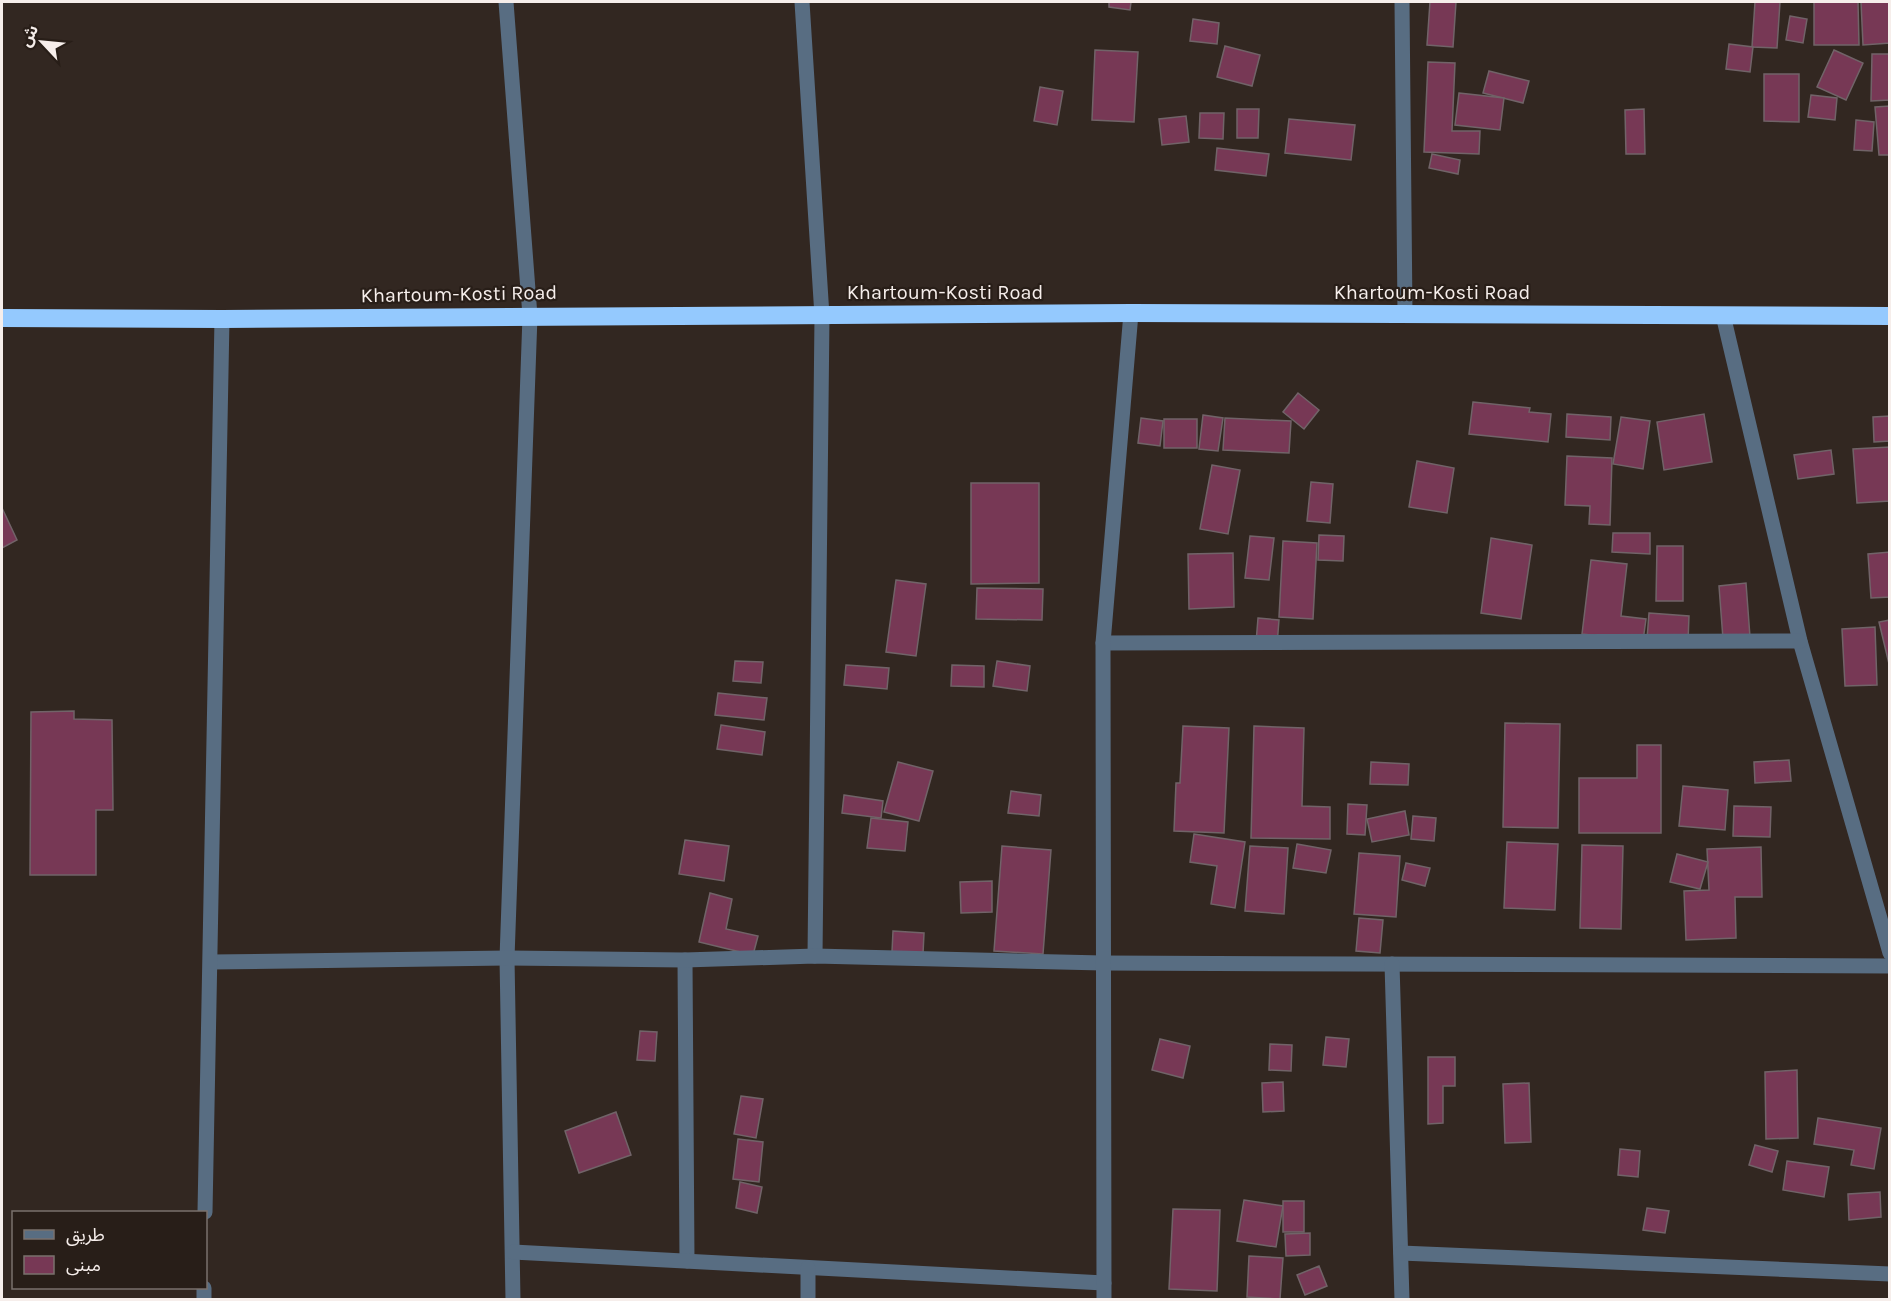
<svg xmlns="http://www.w3.org/2000/svg" width="1891" height="1301" viewBox="0 0 1891 1301" font-family="Karla,'Noto Sans Arabic',sans-serif">
  <style>
    .building { fill: #773855; stroke: #716368; stroke-width: 1.5 }
    .lines { fill: none; stroke-linecap: round; stroke-linejoin: round }
    .minor { stroke: #586d82; stroke-width: 15 }
    .highway { stroke: #94c9fe; stroke-width: 18 }
    .labels { text-anchor: middle; dominant-baseline: central; stroke-width: 4.5; stroke-linejoin: round; paint-order: stroke }
    .street-label { font-size: 20px; fill: #f6eeeb; stroke: #281e18 }
  </style>
  <rect width="100%" height="100%" fill="#322721"/>
  <!-- building -->
  <g class="building">
    <path d="M1109 2H1131L1130 10 1109 7Z"/>
    <path d="M1430 2H1456L1453 47 1427 45Z"/>
    <path d="M1755 2H1780L1777 48 1752 47Z"/>
    <path d="M1814 2H1858L1859 45H1814Z"/>
    <path d="M1861 2H1890V43L1863 45Z"/>
    <path d="M1790 16 1807 19 1803 43 1786 40Z"/>
    <path d="M1193 19 1219 23 1217 44 1190 41Z"/>
    <path d="M1729 44 1753 47 1750 72 1726 69Z"/>
    <path d="M1225 46 1260 55 1252 86 1217 77Z"/>
    <path d="M1095 50 1138 52 1134 122 1092 120Z"/>
    <path d="M1834 50 1863 63 1846 100 1817 87Z"/>
    <path d="M1872 54H1890V100L1871 101Z"/>
    <path d="M1428 62 1455 63 1452 131H1480L1479 154 1424 152Z"/>
    <path d="M1489 71 1529 81 1523 103 1483 93Z"/>
    <path d="M1764 74H1799V122L1764 121Z"/>
    <path d="M1040 87 1063 91 1057 125 1034 121Z"/>
    <path d="M1459 93 1504 98 1500 130 1455 125Z"/>
    <path d="M1811 95 1837 98 1835 120 1808 117Z"/>
    <path d="M1890 106V155H1879L1875 107Z"/>
    <path d="M1237 109H1259L1258 138H1237Z"/>
    <path d="M1644 109 1645 154H1626L1625 110Z"/>
    <path d="M1200 113H1224L1223 139 1199 138Z"/>
    <path d="M1186 116 1189 142 1162 145 1159 119Z"/>
    <path d="M1289 119 1355 125 1351 160 1285 153Z"/>
    <path d="M1856 120 1874 122 1872 151 1854 150Z"/>
    <path d="M1217 148 1269 154 1266 176 1215 170Z"/>
    <path d="M1432 154 1460 160 1458 174 1429 168Z"/>
    <path d="M1298 393 1319 410 1304 429 1283 412Z"/>
    <path d="M1473 402 1530 408 1529 412 1551 414 1548 442 1469 434Z"/>
    <path d="M1567 414 1611 417 1610 440 1566 437Z"/>
    <path d="M1704 414 1712 462 1664 470 1657 422Z"/>
    <path d="M1203 415 1223 418 1218 451 1199 449Z"/>
    <path d="M1890 416V441L1874 442 1873 417Z"/>
    <path d="M1621 417 1650 421 1643 469 1613 464Z"/>
    <path d="M1141 418 1163 421 1160 446 1138 443Z"/>
    <path d="M1225 418 1291 421 1289 453 1223 450Z"/>
    <rect x="1164" y="419" width="33" height="29"/>
    <path d="M1890 447V501L1857 503 1853 449Z"/>
    <path d="M1831 450 1834 474 1798 479 1794 455Z"/>
    <path d="M1567 456 1612 458 1610 525 1589 524 1590 506 1565 505Z"/>
    <path d="M1417 461 1454 468 1447 513 1409 507Z"/>
    <path d="M1212 465 1240 470 1228 534 1200 529Z"/>
    <path d="M1311 482 1333 484 1330 523 1307 521Z"/>
    <path d="M971 483H1039V583L971 584Z"/>
    <path d="M2 508 17 540 2 548Z"/>
    <path d="M1613 533H1650V554L1612 552Z"/>
    <path d="M1319 535 1344 536 1343 561 1318 560Z"/>
    <path d="M1250 536 1274 538 1269 580 1245 578Z"/>
    <path d="M1491 538 1532 545 1521 619 1481 613Z"/>
    <path d="M1283 541 1317 543 1313 619 1279 617Z"/>
    <path d="M1657 546H1683V601H1656Z"/>
    <path d="M1890 552V597L1871 598 1868 554Z"/>
    <path d="M1233 553 1234 607 1189 609 1188 554Z"/>
    <path d="M1591 560 1627 564 1621 616 1646 619 1643 641 1582 634Z"/>
    <path d="M896 580 926 584 916 656 886 652Z"/>
    <path d="M1746 583 1750 637 1723 639 1719 586Z"/>
    <path d="M977 588 1043 589 1042 620 976 619Z"/>
    <path d="M1649 613 1689 616 1688 642 1647 639Z"/>
    <path d="M1258 618 1279 620 1277 645 1256 643Z"/>
    <path d="M1890 620V668L1879 622Z"/>
    <path d="M1875 627 1877 685 1845 686 1842 629Z"/>
    <path d="M735 661 763 662 761 683 733 681Z"/>
    <path d="M997 661 1030 666 1027 691 993 686Z"/>
    <path d="M846 665 889 668 887 689 844 685Z"/>
    <path d="M952 665 984 666V687L951 686Z"/>
    <path d="M718 693 767 698 764 720 715 715Z"/>
    <path d="M74 711V719L112 720 113 810H96V875H30L31 712Z"/>
    <path d="M1505 723 1560 724 1558 828 1503 827Z"/>
    <path d="M721 725 765 732 762 755 717 749Z"/>
    <path d="M1183 726 1229 728 1224 833 1174 831 1176 783H1180Z"/>
    <path d="M1254 726 1304 728 1302 806 1330 807V839L1251 838Z"/>
    <path d="M1637 745H1661V833H1579V778H1637Z"/>
    <path d="M1789 760 1791 781 1755 783 1754 762Z"/>
    <path d="M898 762 933 771 919 821 884 812Z"/>
    <path d="M1371 762 1409 764 1408 785 1370 784Z"/>
    <path d="M1683 786 1728 790 1725 830 1679 826Z"/>
    <path d="M1011 791 1041 795 1039 816 1008 813Z"/>
    <path d="M844 795 883 801 881 818 842 813Z"/>
    <path d="M1348 804 1367 805 1365 835 1347 834Z"/>
    <path d="M1734 806 1771 807 1770 837 1733 836Z"/>
    <path d="M1405 811 1409 835 1372 842 1367 819Z"/>
    <path d="M1413 816 1436 818 1434 841 1411 839Z"/>
    <path d="M871 818 908 822 905 851 867 848Z"/>
    <path d="M1194 834 1245 842 1235 908 1211 904 1217 866 1190 862Z"/>
    <path d="M685 840 729 846 724 881 679 874Z"/>
    <path d="M1507 842 1558 844 1555 910 1504 908Z"/>
    <path d="M1297 844 1331 850 1326 873 1293 868Z"/>
    <path d="M1582 845 1623 846 1621 929 1580 928Z"/>
    <path d="M1002 846 1051 850 1043 954 994 951Z"/>
    <path d="M1250 846 1288 848 1284 914 1245 911Z"/>
    <path d="M1761 847 1762 897H1735L1736 938 1686 940 1684 891 1709 890 1707 849Z"/>
    <path d="M1359 853 1400 856 1396 917 1354 914Z"/>
    <path d="M1677 854 1708 862 1700 889 1670 882Z"/>
    <path d="M1406 863 1430 868 1425 886 1402 880Z"/>
    <path d="M992 881V912L961 913 960 882Z"/>
    <path d="M710 893 732 899 726 929 758 936 753 955 699 942Z"/>
    <path d="M1359 918 1383 920 1380 953 1356 951Z"/>
    <path d="M893 931 924 933 923 954 892 952Z"/>
    <path d="M640 1031 657 1032 655 1061 637 1060Z"/>
    <path d="M1326 1037 1349 1039 1346 1067 1323 1065Z"/>
    <path d="M1160 1039 1190 1046 1183 1078 1152 1070Z"/>
    <path d="M1270 1044 1292 1045 1291 1071 1269 1070Z"/>
    <path d="M1428 1057H1455V1086H1443V1123L1428 1124Z"/>
    <path d="M1797 1070 1798 1138 1766 1139 1765 1072Z"/>
    <path d="M1283 1082 1284 1111 1263 1112 1262 1083Z"/>
    <path d="M1529 1083 1531 1142 1505 1143 1503 1084Z"/>
    <path d="M741 1096 763 1099 756 1138 734 1134Z"/>
    <path d="M616 1112 631 1155 579 1173 565 1131Z"/>
    <path d="M1818 1118 1881 1128 1874 1169 1851 1165 1854 1150 1814 1144Z"/>
    <path d="M738 1139 763 1142 759 1182 733 1179Z"/>
    <path d="M1755 1145 1778 1151 1772 1172 1749 1165Z"/>
    <path d="M1620 1149 1640 1151 1638 1177 1618 1175Z"/>
    <path d="M1787 1161 1829 1167 1824 1197 1783 1190Z"/>
    <path d="M740 1182 762 1187 757 1213 736 1208Z"/>
    <path d="M1880 1192 1881 1217 1849 1220 1848 1194Z"/>
    <path d="M1244 1200 1283 1206 1276 1247 1237 1241Z"/>
    <rect x="1283" y="1201" width="21" height="31"/>
    <path d="M1647 1208 1669 1211 1665 1233 1643 1230Z"/>
    <path d="M1173 1209 1220 1210 1217 1291 1169 1289Z"/>
    <path d="M1310 1233V1255L1286 1256 1285 1234Z"/>
    <path d="M1249 1256 1283 1258 1280 1299 1247 1297Z"/>
    <path d="M1319 1266 1327 1286 1305 1295 1297 1275Z"/>
  </g>
  <g class="lines">
    <!-- minor -->
    <g class="minor">
      <path d="M506 2 530 316 507 958 513 1300"/>
      <path d="M802 2 822 316 815 956"/>
      <path d="M1402 2 1405 314"/>
      <path d="M1723 315 1800 641 1890 953"/>
      <path d="M1103 643 1800 641"/>
      <path d="M685 960 687 1261"/>
      <path d="M211 962 507 958 685 960 815 956 1103 963 1890 966"/>
      <path d="M1392 964 1402 1300"/>
      <path d="M205 1212 222 319"/>
      <path d="M513 1252 1104 1283"/>
      <path d="M1401 1253 1890 1274"/>
      <path d="M808 1268V1300"/>
      <path d="M204 1300V1288"/>
      <path d="M1104 1300 1103 643 1131 313"/>
    </g>
    <!-- highway -->
    <path class="highway" d="M2 318 222 319 1131 313 1890 316"/>
  </g>
  <g class="labels">
    <!-- street labels -->
    <g class="street-label">
      <text x="945" y="292">Khartoum-Kosti Road</text>
      <text x="1432" y="292">Khartoum-Kosti Road</text>
      <text transform="translate(459 294) rotate(-1)">Khartoum-Kosti Road</text>
    </g>
  </g>
  <!-- border -->
  <rect width="1891" height="1301" fill="none" stroke="#f6eeeb" stroke-width="6"/>
  <!-- legend -->
  <rect x="12" y="1211" width="195" height="78" fill="#281e18" stroke="#7a716c" stroke-width="1.5"/>
  <rect x="24" y="1230" width="30" height="9" fill="#586d82" stroke="#7a716c" stroke-width="1.5"/>
  <text x="66" y="1241" font-size="18" fill="#f6eeeb">طريق</text>
  <rect x="24" y="1256" width="30" height="18" fill="#773855" stroke="#7a716c" stroke-width="1.5"/>
  <text x="66" y="1271" font-size="18" fill="#f6eeeb">مبنى</text>
  <!-- north arrow -->
  <g transform="translate(42 42) rotate(296)" stroke="#281e18" stroke-width="4.5" paint-order="stroke">
  <path d="M0-4.5L10 22L0 15L-10 22Z" fill="#f6eeeb"/>
  <text y="-9" font-size="16" font-weight="bold" text-anchor="middle" fill="#f6eeeb">ش</text>
  </g>
</svg>
